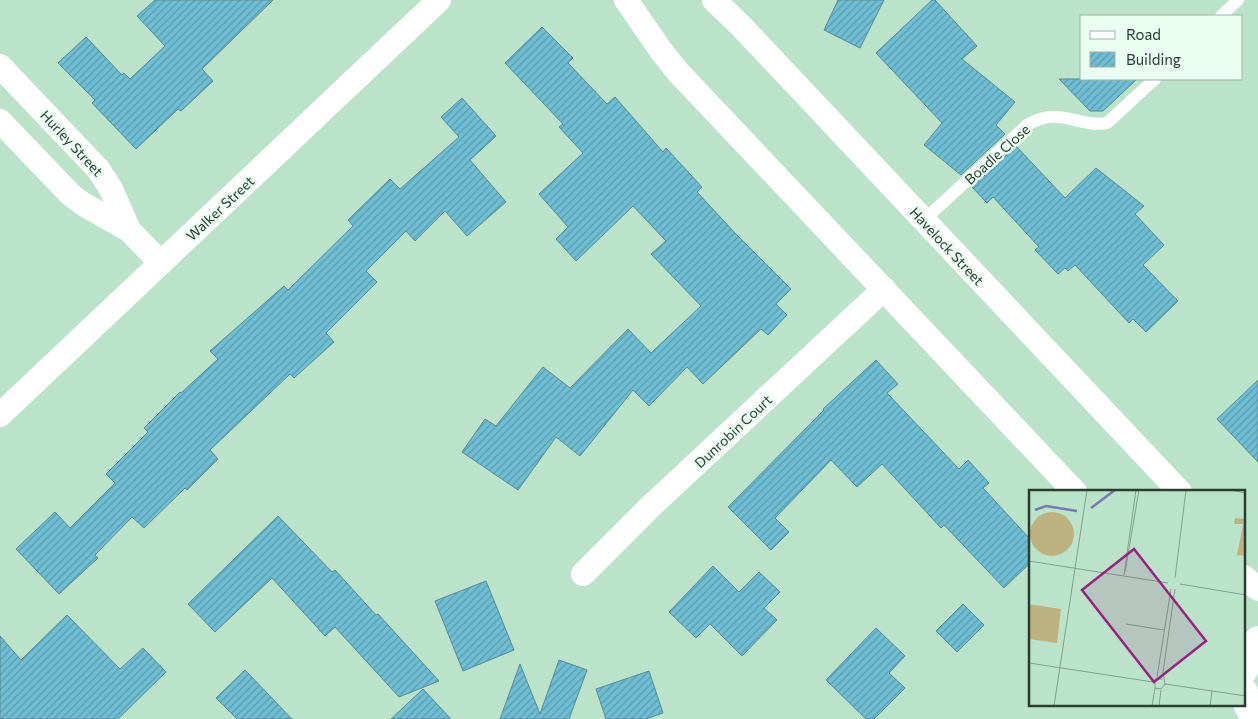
<svg xmlns="http://www.w3.org/2000/svg" width="1258" height="719" viewBox="0 0 1258 719" font-family="Commissioner,sans-serif">
  <style>
    .building { fill: url(#building-hatch); stroke: #588996 }
    .lines { fill: none; stroke-linecap: round; stroke-linejoin: round }
    .service { stroke: #fff; stroke-width: 12 }
    .minor { stroke: #fff; stroke-width: 24 }
    .tertiary { stroke: #fff; stroke-width: 28 }
    .labels { text-anchor: middle; dominant-baseline: central; stroke-width: 5; stroke-linejoin: round; paint-order: stroke }
    .street-label { font-size: 14px; fill: #2b3c31; stroke: #eafff1 }
    .inset-river { fill: none; stroke: #737bb2; stroke-width: 2.5 }
    .inset-road { fill: none; stroke: #81a08c; stroke-width: 1 }
    .view { fill: #962380; fill-opacity: 0.15; stroke: #962380; stroke-width: 2.5 }
    .inset-edge { fill: none; stroke: #2b3c31; stroke-width: 2.5 }
  </style>
  <defs>
    <pattern id="building-hatch" width="6" height="6" patternUnits="userSpaceOnUse" patternTransform="scale(1.25)"><rect width="6" height="6" fill="#6ebed4"/><path d="M-1 1l2-2M0 6l6-6M5 7l2-2" fill="none" stroke="#5b9cad"/></pattern>
  </defs>
  <rect width="100%" height="100%" fill="#bae3c9"/>
  <!-- building -->
  <g class="building">
    <path d="M155 0H273L202 69 213 81 181 111 178 109 136 149 92 103 95 100 58 63 86 37 122 75 124 73 130 79 165 46 137 16Z"/>
    <path d="M838 0H884L860 48 824 30Z"/>
    <path d="M932 0H935L977 46 962 59 1015 102 996 125 1005 134 961 175 924 145 942 123 876 53Z"/>
    <path d="M542 27 573 58 568 63 607 104 615 97 663 152 666 148 702 187 697 192 735 233 791 289 776 304 787 315 768 335 761 329 703 384 687 367 649 406 633 390 580 456 556 437 518 490 462 452 485 419 496 426 543 367 570 388 628 329 651 353 701 306 651 254 666 241 633 206 576 261 556 239 568 227 539 194 583 153 559 127 563 124 505 63Z"/>
    <path d="M1059 79H1137L1103 111H1090Z"/>
    <path d="M462 98 496 136 470 160 506 202 467 236 445 211 415 241 406 231 366 271 377 282 326 333 334 342 294 378 290 374 210 450 218 459 187 490 185 488 144 528 132 517 95 555 98 558 59 594 16 549 55 512 70 528 115 483 106 474 148 432 144 428 180 392 181 393 218 359 210 351 284 286 288 290 353 226 348 220 390 179 400 189 459 137 441 117Z"/>
    <path d="M1016 146 1065 198 1096 168 1144 206 1135 214 1164 245 1143 265 1178 301 1146 332 1133 319 1129 323 1075 265 1068 271 1065 268 1058 274 1035 250 1039 247 993 197 987 203 972 187Z"/>
    <path d="M876 360 898 384 887 393 959 469 968 460 989 483 983 488 1030 539V563L1004 588 944 525 941 528 882 464 857 487 831 460 775 518 789 532 771 550 728 507 824 410 823 409Z"/>
    <path d="M1258 380V462L1217 419Z"/>
    <path d="M278 516 332 572 335 570 376 615 378 614 439 681 399 697 335 627 325 636 272 578 215 632 188 604Z"/>
    <path d="M713 566 739 592 759 572 780 592 764 608 777 620 742 656 710 624 696 638 669 612Z"/>
    <path d="M486 581 514 650 463 671 435 601Z"/>
    <path d="M963 604 984 625 957 652 936 631Z"/>
    <path d="M67 615 120 669 143 648 166 672 118 719H0V636L21 660Z"/>
    <path d="M876 628 905 656 889 673 905 688 874 719H866L826 680Z"/>
    <path d="M559 660 587 670 569 719H500L520 664 540 714Z"/>
    <path d="M245 670 292 719H237L216 698Z"/>
    <path d="M649 671 663 713 646 719H606L596 689Z"/>
    <path d="M423 689 451 719H391Z"/>
  </g>
  <g class="lines">
    <!-- service -->
    <g class="service">
      <path d="M1221 16 1238 0"/>
      <path d="M923 221 1027 125C1060 105 1077 128 1107 123L1155 79"/>
    </g>
    <!-- minor -->
    <g class="minor">
      <path d="M626 0 662 52 678 72 1075 492"/>
      <path d="M714 0 740 25 1180 492"/>
      <path d="M0 66 98 169 111 189 129 230"/>
      <path d="M0 121 71 195 83 204 129 230 161 263"/>
      <path d="M0 415 439 0"/>
      <path d="M583 574 651 506 884 289"/>
      <path d="M1244 577 1258 589"/>
    </g>
    <!-- tertiary -->
    <g class="tertiary">
      <path d="M1244 670 1249 652 1258 640"/>
      <path d="M1244 692 1248 706 1256 719"/>
    </g>
  </g>
  <g class="labels">
    <!-- street labels -->
    <g class="street-label">
      <text transform="translate(72 143) rotate(47)">Hurley Street</text>
      <text transform="translate(997 154) rotate(-42)">Boadle Close</text>
      <text transform="translate(220 208) rotate(-43)">Walker Street</text>
      <text transform="translate(947 246) rotate(47)">Havelock Street</text>
      <text transform="translate(733 431) rotate(-43)">Dunrobin Court</text>
    </g>
  </g>
  <!-- overview -->
  <g transform="translate(1029 490)">
    <rect width="216" height="216" fill="#bae3c9"/>
    <path d="M206 28 216 29V66L208 65 214 34H205ZM0 114 32 119 28 153 0 149Z" fill="#beb380"/>
    <path d="M1 44a22 22 0 1 1 44 0a22 22 0 1 1-44 0Z" fill="#beb380"/>
    <path class="inset-river" d="M62 18 86 0M6 20 17 16 48 21"/>
    <path class="inset-road" d="M201 0 217 3M0 71 139 93M96 82 110 0M95 85 107 0M146 88 157 0M151 94 217 105M97 134 135 140M0 173 124 192M128 187 142 99M134 189H126V198L132 199 136 194 134 182 146 99M136 194 217 206M25 216 58 0M123 216 126 198M130 216 132 200M181 216 183 201"/>
    <path class="view" d="M105 59 177 151 125 192 53 100Z"/>
    <rect width="216" height="216" class="inset-edge"/>
  </g>
  <!-- legend -->
  <rect x="1080" y="15" width="162" height="65" fill="#eafff1" stroke="#9eb1a4"/>
  <rect x="1090" y="31" width="25" height="8" fill="#ffffff" stroke="#9eb1a4"/>
  <text x="1126" y="40" font-size="15" fill="#2b3c31">Road</text>
  <rect x="1090" y="52" width="25" height="15" fill="url(#building-hatch)" stroke="#9eb1a4"/>
  <text x="1126" y="65" font-size="15" fill="#2b3c31">Building</text>
</svg>
